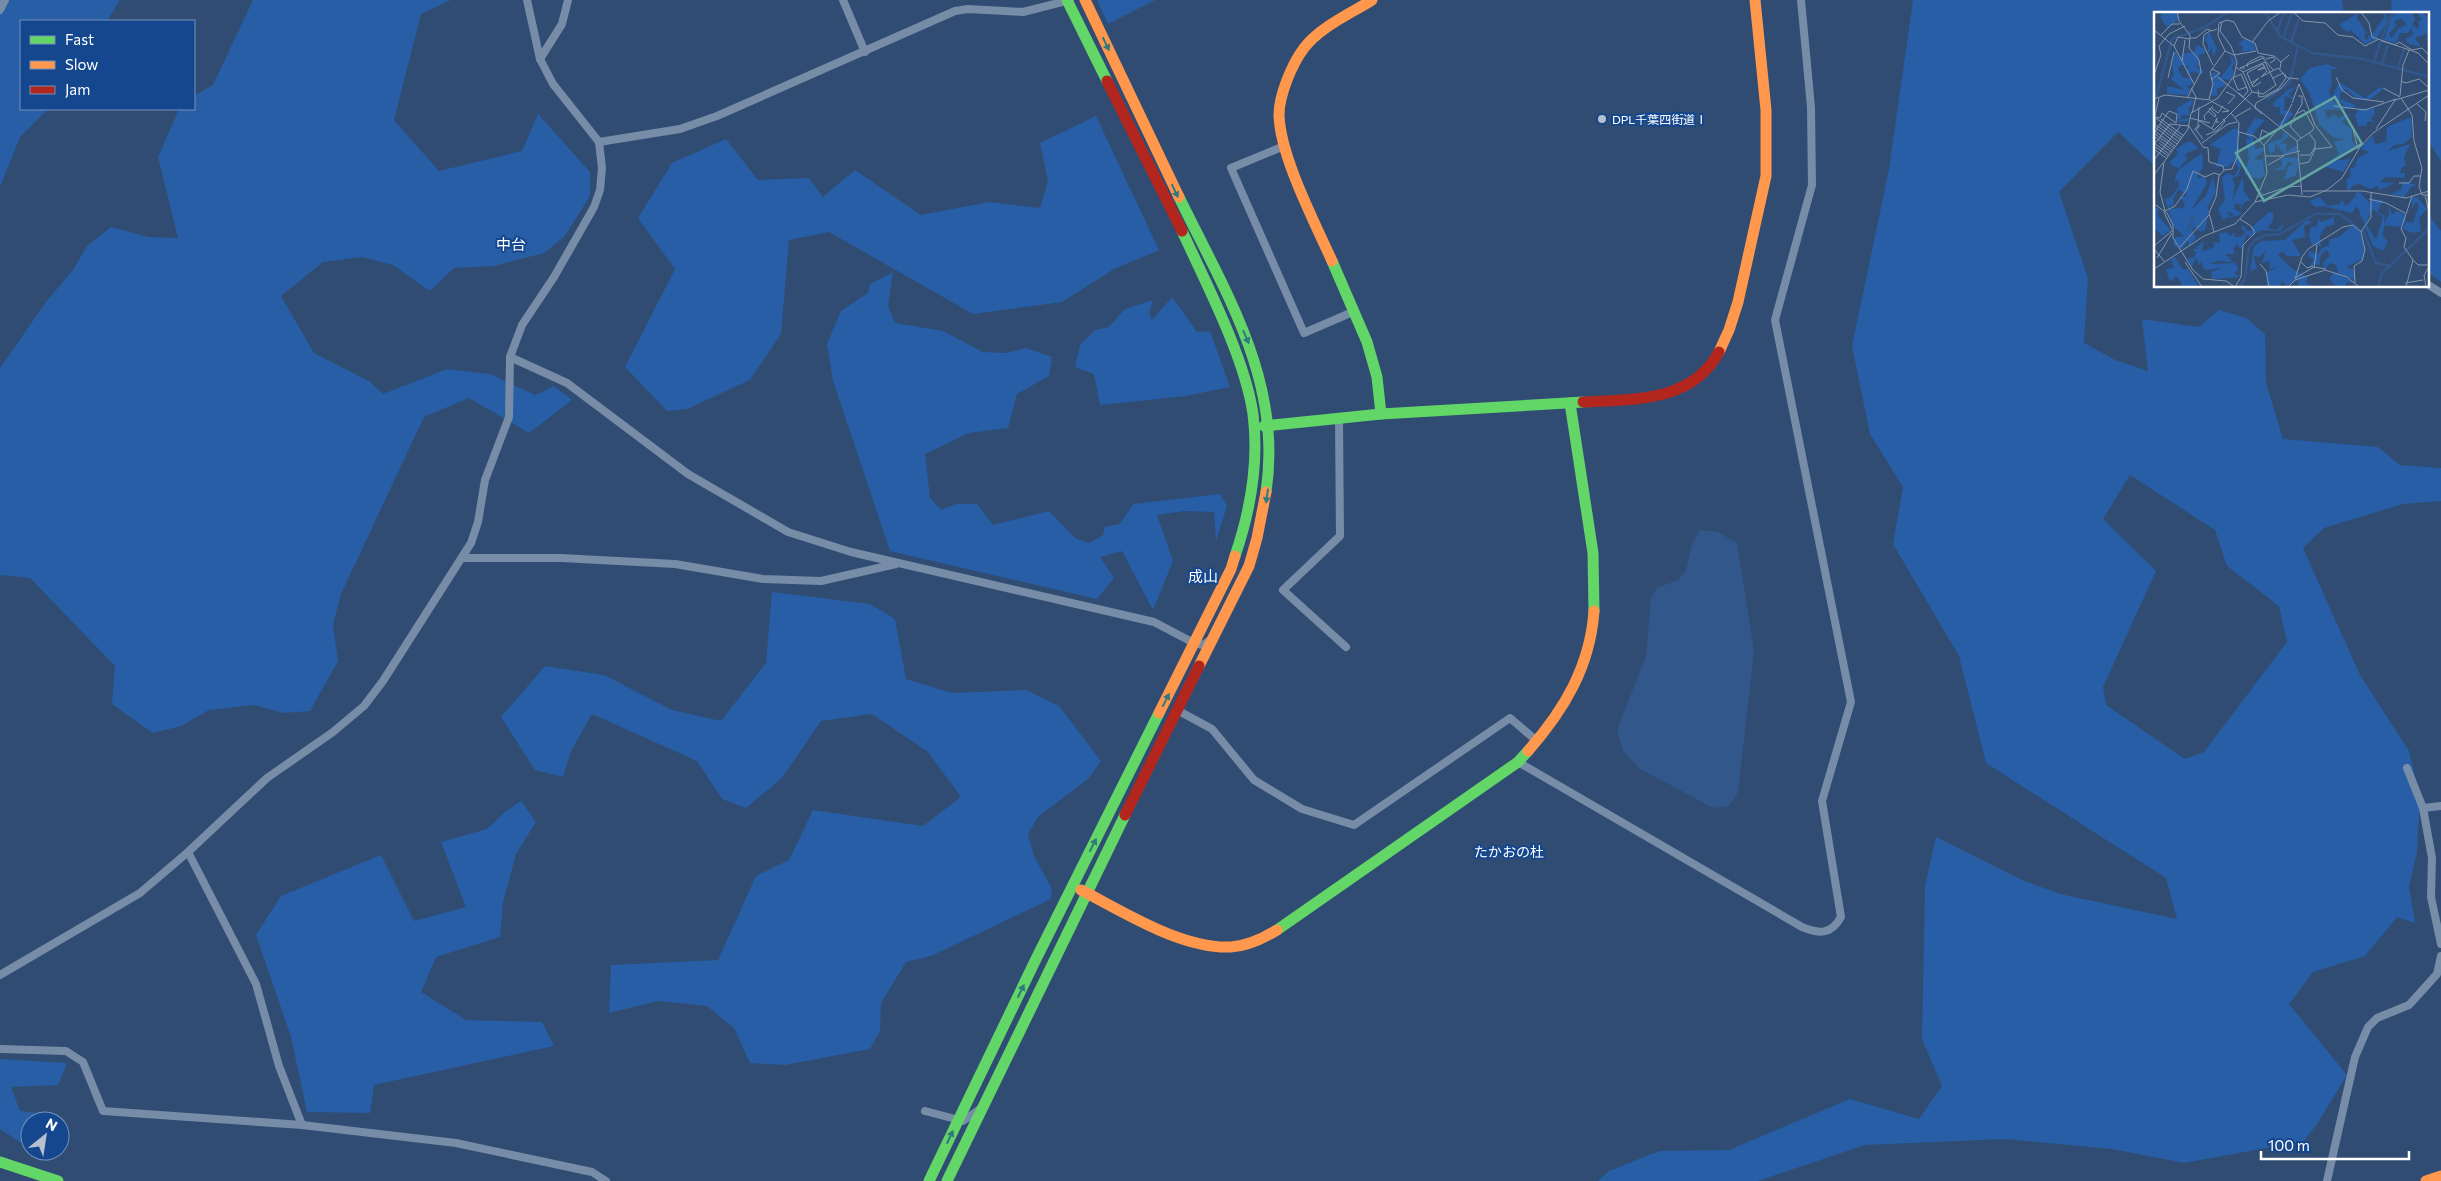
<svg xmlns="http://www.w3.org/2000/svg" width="2441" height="1181" viewBox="0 0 2441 1181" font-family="Commissioner,'Noto Sans JP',sans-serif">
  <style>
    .green { fill: #275ea5; fill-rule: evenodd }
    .water { fill: #32578b }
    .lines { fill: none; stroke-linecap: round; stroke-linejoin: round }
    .street { stroke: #778ca6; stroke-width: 8 }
    .fast { stroke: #63d668; stroke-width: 11 }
    .slow { stroke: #ff974d; stroke-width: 11 }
    .jam { stroke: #b3261e; stroke-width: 11 }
    .oneway { fill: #307981 }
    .poi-dot { fill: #b7c0ce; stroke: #14478e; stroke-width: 2 }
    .labels { text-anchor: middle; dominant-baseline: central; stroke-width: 4; stroke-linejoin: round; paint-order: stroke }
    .poi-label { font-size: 12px; fill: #fff; stroke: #14478e; text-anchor: start }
    .neighbourhood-label { font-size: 14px; fill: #fff; stroke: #14478e }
    .quarter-label { font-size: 15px; fill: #fff; stroke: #14478e }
    .inset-river { fill: none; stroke: #32578b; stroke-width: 2.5 }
    .inset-road { fill: none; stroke: #8394aa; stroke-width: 1 }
    .view { fill: #63a6a1; fill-opacity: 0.15; stroke: #63a6a1; stroke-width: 2.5 }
    .inset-edge { fill: none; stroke: #fff; stroke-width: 2.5 }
  </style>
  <rect width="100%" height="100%" fill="#304c72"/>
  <!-- green -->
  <g class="green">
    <path d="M0 0H120L107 21H21V109H48L20 137 0 187Z"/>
    <path d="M253 0H451L421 14 394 120 439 171 522 151 538 114 590 172V196L564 237 544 253 494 266 454 268 430 291 393 265 362 257 323 262 281 296 314 353 369 381 383 394 447 369 490 374 535 395 554 386 572 400 529 433 469 398 424 417 341 594 333 625 338 661 310 711 284 713 253 705 209 710 181 726 153 733 112 704 115 666 30 578 0 575V368L46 302 73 270 87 246 111 227 148 237 178 238 158 157 179 109H194V96L213 85Z"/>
    <path d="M1097 0H1155L1108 24Z"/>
    <path d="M1913 0H2342L2344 14H2155V166L2118 132 2059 192 2088 278 2084 343 2115 360 2148 371 2142 319 2199 327 2219 310 2246 318 2265 334 2266 383 2283 439 2378 447 2400 465 2441 468V501L2403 504 2324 528 2303 548 2360 675 2409 751 2420 797 2417 852 2409 887 2415 923 2397 917 2365 956 2313 972 2289 1004 2347 1075 2317 1124 2304 1141 2184 1163 2112 1149 2005 1139 1865 1145 1758 1181H1598L1609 1171 1659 1151 1729 1150 1850 1099 1919 1119 1942 1086 1922 1039 1925 886 1936 837 2022 880 2060 894 2177 919 2166 878 1986 763 1959 656 1893 544 1903 487 1870 434 1852 346 1889 169ZM2130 475 2215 530 2227 566 2279 606 2287 642 2204 752 2185 759 2106 705 2103 687 2156 571 2103 519Z"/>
    <path d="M2391 0H2441V161L2427 140V14H2392Z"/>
    <path d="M1096 116 1159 250 1114 269 1062 302 973 314 829 232 789 240 781 334 750 380 687 409 667 411 625 367 675 269 638 218 672 163 726 139 758 180 809 178 823 197 855 170 921 215 989 202 1040 208 1048 181 1040 143Z"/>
    <path d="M2427 213 2441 231V282L2427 272Z"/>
    <path d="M893 272 888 306 895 323 943 331 983 352 1007 353 1026 348 1052 357 1049 376 1017 394 1008 428 969 433 925 454 930 498 941 510 956 504H977L993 525 1049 511 1075 538 1089 543 1103 535 1105 527 1120 524 1133 504 1220 494 1227 506 1216 541 1214 512 1184 511 1157 515 1173 561 1153 610 1122 551 1100 557 1114 578 1097 599 890 551 833 381 827 344 841 311 868 293 870 284Z"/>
    <path d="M1172 297 1197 332 1210 331 1230 387 1186 396 1100 405 1094 374 1075 367 1080 345 1095 330 1109 327 1125 309 1153 300 1149 313 1152 320Z"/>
    <path d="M772 592 870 604 895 619 906 679 952 693 1026 690 1059 706 1101 761 1089 778 1038 817 1028 834 1034 856 1052 889 1051 899 931 956 906 962 881 1003 880 1031 870 1049 785 1065 750 1063 734 1028 707 1006 658 1001 609 1013 611 965 718 960 756 876 789 860 813 810 923 826 961 797 928 752 872 714 821 721 782 778 746 808 722 799 697 761 592 714 571 751 563 777 535 770 501 717 545 666 604 675 672 710 721 721 766 663Z"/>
    <path d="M521 801 536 822 516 854 503 902 500 937 436 957 421 992 466 1020 542 1022 554 1046 374 1085 370 1113 307 1112 291 1037 256 935 281 896 381 855 414 921 466 907 441 842 487 829 505 812Z"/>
    <path d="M0 1059 67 1063 58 1085 11 1087 20 1111 46 1114 52 1121H30V1146H26L0 1129Z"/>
  </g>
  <!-- water -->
  <path class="water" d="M1700 530 1718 532 1737 543 1754 651 1738 792 1729 806 1713 808 1639 768 1623 751 1617 730 1646 656 1651 598 1658 587 1677 581 1686 571 1692 544Z"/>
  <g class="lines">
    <!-- street -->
    <g class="street">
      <path d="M843 0 865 52"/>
      <path d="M0 10 5 0"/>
      <path d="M540 59 562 24 568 0"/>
      <path d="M599 142 680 129 717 116 955 11 968 9 1023 12 1070 0"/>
      <path d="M1284 146 1231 168 1304 333 1355 311"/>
      <path d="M2427 284 2441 293"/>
      <path d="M510 357 567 383 688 474 788 532 851 552 1154 622 1194 643 1203 645 1210 640"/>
      <path d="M1339 418 1340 536 1283 590 1346 647"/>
      <path d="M463 558H561L675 564 763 579 821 581 896 564"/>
      <path d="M1177 710 1212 729 1254 780 1302 809 1354 825 1510 718 1537 741"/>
      <path d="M1518 762 1802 927C1819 934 1831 935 1841 917L1822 801 1851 702 1775 320 1812 185 1811 107 1801 0"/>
      <path d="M2407 768 2423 808 2441 806"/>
      <path d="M2423 808 2432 858 2431 897 2441 944"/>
      <path d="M188 852 256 984 279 1066 302 1125"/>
      <path d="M0 975 140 893 188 852 267 778 333 732 364 706 383 681 471 543 478 522 485 480 509 417 510 357 522 325 554 277 594 207 600 190 602 168 599 142 553 84 540 59 527 0"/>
      <path d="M0 1049 66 1051 83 1062 103 1111 302 1125 456 1143 592 1172 606 1181"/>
      <path d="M925 1111 963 1121 980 1109"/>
      <path d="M2327 1181 2355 1057 2368 1027 2377 1018 2409 1005 2437 974 2441 956"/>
    </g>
    <!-- fast -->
    <g class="fast">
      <path d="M1067 0 1107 81"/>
      <path d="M1179 197C1225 292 1283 381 1266 492"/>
      <path d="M1182 231C1206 283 1245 358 1253 414 1259 461 1250 512 1235 556"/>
      <path d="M1332 261 1367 342 1377 377 1381 414"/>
      <path d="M1570 403 1593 553 1594 611"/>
      <path d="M1264 426 1381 414 1583 402"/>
      <path d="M1277 930 1518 762 1528 751"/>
      <path d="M0 1162 58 1181"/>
      <path d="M929 1181 1036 959 1159 713"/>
      <path d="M947 1181 1125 815"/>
    </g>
    <!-- slow -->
    <g class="slow">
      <path d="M1085 0 1179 197"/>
      <path d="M1332 261C1315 223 1280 156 1279 115 1279 95 1292 64 1304 48 1320 27 1350 14 1372 0"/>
      <path d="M1719 352 1729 330 1738 302 1766 176V110L1755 0"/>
      <path d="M1199 666 1249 566 1257 538 1266 492"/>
      <path d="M1159 713 1231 569 1235 556"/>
      <path d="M1528 751C1564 710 1590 667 1594 611"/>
      <path d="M1081 890C1124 912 1181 949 1231 947 1247 946 1264 938 1277 930"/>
      <path d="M2426 1181 2441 1176"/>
    </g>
    <!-- jam -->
    <g class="jam">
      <path d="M1107 81 1182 231"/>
      <path d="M1583 402C1633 399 1691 403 1719 352"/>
      <path d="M1125 815 1199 666"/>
    </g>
  </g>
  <!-- one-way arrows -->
  <defs><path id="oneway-solid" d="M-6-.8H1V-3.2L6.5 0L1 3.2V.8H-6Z" transform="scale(1.25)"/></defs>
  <g class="oneway">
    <use href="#oneway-solid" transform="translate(1106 44) rotate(64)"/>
    <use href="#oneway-solid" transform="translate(1175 191) rotate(65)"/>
    <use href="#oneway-solid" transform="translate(1246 337) rotate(66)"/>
    <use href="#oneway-solid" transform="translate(1267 496) rotate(98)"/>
    <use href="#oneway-solid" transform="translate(1166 700) rotate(-63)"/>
    <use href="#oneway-solid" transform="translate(1093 845) rotate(-63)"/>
    <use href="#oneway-solid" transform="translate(1021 991) rotate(-64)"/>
    <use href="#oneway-solid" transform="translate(950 1137) rotate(-65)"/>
  </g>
  <!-- markers -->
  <circle class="poi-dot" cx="1602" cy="119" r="5"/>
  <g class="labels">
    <!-- poi labels -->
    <g class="poi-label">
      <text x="1612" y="119">DPL千葉四街道Ⅰ</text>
    </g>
    <!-- neighbourhood labels -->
    <g class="neighbourhood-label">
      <text x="1509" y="851">たかおの杜</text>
    </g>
    <!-- quarter labels -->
    <g class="quarter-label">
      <text x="511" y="244">中台</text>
      <text x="1203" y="576">成山</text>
    </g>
  </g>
  <!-- overview -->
  <g transform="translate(2154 12)">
    <rect width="275" height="275" fill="#304c72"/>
    <path d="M12 0 25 2 24 8 13 16 6 4ZM225 0 233 3 232 12 221 28 211 32 197 18 194 20 185 13 204 1 203 6 212 20 210 26 213 28 215 23 219 27 217 24 231 4ZM244 0H258L261 7 258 13 264 17 266 11 263 10 268 8 263 0H268L275 7V42L273 21 261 26 267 35 253 31 252 27 259 23 258 16 254 21H246L242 31 230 28 237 6ZM248 7 253 13 245 16 237 27 235 21 242 14 241 8ZM55 19 63 37 59 45 58 36 54 41V32L51 28ZM92 27 100 30 101 38 87 40 89 35 84 31ZM43 33 51 37V41L45 43 46 54 40 53 49 59 48 63 39 59 33 63 32 57 36 55 27 53 24 57 29 66H37L38 71 36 74 31 72 36 78 34 83 13 82V74L30 78 17 67 20 63 18 54 21 38 25 46 31 41 40 40ZM75 42 82 50 78 55 80 62 77 68 68 67 72 73 63 77V84L58 83 55 86 60 69 57 61H65V66L70 61 78 50ZM173 52 185 57H177L178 72 175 80 180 91 192 94 178 85 185 70 211 86 226 75 229 77 216 88 203 87 192 77 186 82V87L201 93 200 97 170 98 174 107 180 102 184 106 196 101 188 110 198 117V128L202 134 179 149 197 147 189 160 170 154 185 142 180 130 191 127 180 126 165 112 156 82 146 67 156 56ZM141 76 134 82 140 87 131 84 130 99 135 98 139 102 127 116 125 111 132 104 126 102V95H120L119 91 135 77ZM37 88 40 89 35 96V104L28 103 26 108 34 106V109L24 110 23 96ZM220 96 221 102 216 107 222 110 214 109 212 114H204L201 104 205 97ZM257 105 258 125 249 132 240 133 234 139 256 132 250 145 252 154 248 155 246 161H251V166L231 165 226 170 241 171 225 178 224 174 216 177 206 172 199 173 194 180 192 169 197 163 196 156H200L204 146 215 140 206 136 219 124 221 132 232 130 233 115ZM101 106 111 108 99 122 101 137 110 135V139L100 147 107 148 115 144 109 148 111 163 105 167 90 162 95 147 92 126 98 128 91 122ZM79 117H84L86 123 84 128 87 155 84 164 78 166 81 173 78 189 89 165 90 180 97 189H92L86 197 87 192 81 191 80 197 89 202 75 206 80 202 72 199 76 204 69 208 64 197 71 188 68 166 73 161 80 164 85 157 80 149 74 155H62L67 137 56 133ZM129 120 135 124 125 133 133 131 132 140 143 133V139L131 143 121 131V139L116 142 113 132 129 126ZM33 130H38L44 136 31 142 33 147 25 156 18 154 16 150 24 142 22 137ZM48 141 49 155 43 164 45 167 50 163 53 172 37 198 52 184 59 165 62 179 53 197 55 199 51 218 47 220 40 215 38 218 42 226 35 234 34 228 28 237 20 233V226L30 224 19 214 11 187 17 185 25 174 24 168 20 169 24 158ZM25 177 33 184 26 185 31 192 29 196 15 197V194L20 193 19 187ZM131 145 144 146 145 153 142 163 130 168 134 155 139 151 134 150 131 157 119 159 128 154 127 147ZM249 169 263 173 257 175 250 185 236 182 247 178ZM205 180 216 191 217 187 229 188 223 200 231 204 230 212 235 202 234 192 238 202 243 199 251 202 252 209 246 215 231 213 228 223 234 230 229 239 219 234 203 194 198 201 169 194 161 195 155 189 166 185 174 194 186 192 188 188 192 194 202 184 201 181ZM218 197 229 205 222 228 212 212ZM258 185H263L273 197 265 206 267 219 260 221 248 217 252 210 259 211 265 193 262 190 258 197ZM0 196H5L3 203 17 218 8 224 3 218 0 220ZM115 200H119V209L113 216 122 218 130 212 128 217 125 219 107 218 95 225 93 221 87 238 83 232 79 237 81 242H71L79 250 62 249 55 252 81 251 85 258 80 261 86 265 58 267 57 260 68 256 51 258 47 250 45 253 42 245 38 255 34 247 40 245 42 241 39 237H45L38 233 43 235 50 229 48 238 51 239 60 235V231L57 233 60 230 66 231 65 222 72 220 77 224 80 220 81 225H87L92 220 87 217 89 213 93 219H98L97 216ZM180 205V213L172 214 166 224 167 234 158 233 155 224 157 215H162L165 207 167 210ZM153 208 158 210 150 214 151 225 138 228 147 244H133L128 239 124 243 137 256 154 266 152 270 157 275H142L145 272 144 268 140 273 143 267 133 274 128 269 125 275H113V260L125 255 116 257 115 249 108 251 112 238 106 245 100 244 104 262 102 257 96 259 100 234 108 229 131 228ZM199 213 206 220 211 236 209 247 192 255 200 258 201 268 184 261 182 253 177 251 170 257 169 250 176 244 173 238 167 242 165 254 161 252 155 256 160 247 154 245 155 239 164 242 168 236 176 233 174 230 177 227 185 225ZM21 245 28 257H34L45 275H25L28 272 22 264 16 270 12 257 20 256 17 247ZM181 260 196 268 199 271 193 270 191 275H183L175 267Z" fill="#275ea5" fill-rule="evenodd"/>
    <path class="inset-river" d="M111 0 126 24 158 41 209 47 275 65M123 20 130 0M129 26 138 1M137 30 145 7M220 49 235 6 241 0M228 51 234 33M244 55 250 37M2 85 18 27 49 16 74 0M113 88 136 70 144 34M33 220 40 204M86 275 91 266 95 235 101 228 112 223 126 222 161 202H186L210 221 222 251 236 254M224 275 228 261 275 217"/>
    <path class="inset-road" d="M23 0 25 9 36 23 35 36 45 48 47 60 33 86M139 0 149 9 171 11 184 23 199 25 211 34 225 27M207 0 215 11 218 25 264 41 275 52M0 18 20 34 40 72M57 18 50 23 49 32 59 53M7 23 18 12H26M36 26H42L53 17 58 19 63 17M99 29 114 9 127 0M228 29 241 33 245 30 258 38 268 36 275 43M20 34 24 25 35 27M102 39 80 43 71 39 64 24 65 11 73 8 80 10 88 25 101 31 104 41 120 44 127 50M112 47 119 45 121 48 116 51M28 49 31 28M111 54 104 58 111 56M82 55 89 60 111 50 122 73 109 82 98 80M94 55 93 52 97 49 107 44 111 46M91 56H86L109 46 119 58M126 57 127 50 135 43M113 59 107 65 124 56 134 66 145 67M89 60 98 80M0 63 7 43 5 34 15 22 31 14M64 65 143 129 148 183M182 65 188 78 199 86 230 90M14 66 20 40M57 68 66 61 58 57M247 69 252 71 265 67 275 76M107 70 99 75 93 61 109 52 113 60M97 71 105 66 98 73M37 76 42 85 38 101M229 76 246 85M104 78 105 85 111 84 124 77 132 66 129 61 119 66M72 80 81 84 74 92M85 81 89 85 94 79 93 76 87 62 79 66 84 78 93 75M246 84 249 53 255 38M247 86 258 103 260 129 268 156 265 174 268 183H275M0 87 11 83 57 88M55 87 59 72 56 60 71 39M57 89 75 99 68 100M138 91 145 72 161 113 178 135 161 137M263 92 272 100 271 109M180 94 211 98 242 87M58 96 64 101 69 94M54 99 61 105 62 103 55 96M108 102 101 96 102 91 126 77 136 66M142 102 148 92V84H144M81 105 97 96M2 106 28 126M36 106 56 111M7 107 30 124M0 108 5 86M44 108 60 118 98 80M51 108 50 104 59 94M22 111 8 101 6 106 2 105 1 115 23 132M5 112 27 128M2 113 25 130M46 113 42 118 49 127M35 114 49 135 54 136 55 150 69 154 70 158M58 116 63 106 62 110H65M199 117 204 137M222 117 241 88 275 78M40 118 44 114 45 95M1 119 21 134M85 120 100 124 110 133M0 121 15 99 23 102 22 111M0 121 20 136M52 123 64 118 71 109 69 107M0 124 18 138M143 129 158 119 160 116 150 98 142 102 136 114 147 126M105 130 108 118 118 123M0 131 15 142M5 131 17 140M48 131 74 112 83 110M0 133 16 112 35 114M110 133 126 115 138 92M2 135 14 144M0 137 12 146M146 143H156L161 135M111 144H126L146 139M0 148 27 113M146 152 155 150 161 137V129L155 121M114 153 130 144M0 163 9 151M66 163 60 161 51 165 39 159 33 177 21 194 11 199 6 180 10 150 34 117 37 101 64 86 80 64 83 50 77 34 66 19 68 10M245 171H255L260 164H267M149 179H171M171 179H208L252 186 275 179M271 183 275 201M103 185 133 175 148 174M215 187 232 191 251 201M101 190 113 161 110 133M0 192 13 201 19 213V226L39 258 49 267 72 269 81 275M10 200 18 217M60 220 55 201 62 185 65 164 70 158 78 157 83 145 85 111 77 101M207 220 217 205V181M0 234 19 218M26 235 55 203M0 237 10 249M3 246 18 221M259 248 264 253H275M146 249 153 256 159 254M31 250 48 275M106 252 112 259 115 275M160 256 163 233M0 257 50 224 81 212 101 190 134 183 156 185 173 178 188 166 206 135 219 121 275 83M141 266 160 255 172 257M141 267 148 245 154 237 189 215 199 213 207 220 211 238 208 249 200 254 201 271M251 271 269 268M81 275 87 265 89 233 101 221 97 214 86 207M134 275 141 268 171 258 193 265 205 275M252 275 259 248 250 235 252 226 247 217 258 184M272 275 270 263 275 255"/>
    <path class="view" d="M181 85 208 132 110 189 82 141Z"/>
    <rect width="275" height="275" class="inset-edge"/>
  </g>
  <!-- legend -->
  <rect x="20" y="20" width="175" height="90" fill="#14478e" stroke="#7291bb"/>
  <rect x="30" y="36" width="25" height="8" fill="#63d668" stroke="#7291bb"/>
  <text x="65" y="45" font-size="15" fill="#ffffff">Fast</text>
  <rect x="30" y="61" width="25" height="8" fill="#ff974d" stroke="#7291bb"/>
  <text x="65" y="70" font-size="15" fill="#ffffff">Slow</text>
  <rect x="30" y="86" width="25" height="8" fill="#b3261e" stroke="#7291bb"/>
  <text x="65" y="95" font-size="15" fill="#ffffff">Jam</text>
  <!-- north arrow -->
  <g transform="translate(45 1136) rotate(30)"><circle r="24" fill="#14478e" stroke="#7291bb"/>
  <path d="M0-4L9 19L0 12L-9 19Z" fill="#b7c0ce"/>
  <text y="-8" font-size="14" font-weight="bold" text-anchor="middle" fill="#ffffff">N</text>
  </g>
  <!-- scale -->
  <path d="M2261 1151v8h148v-8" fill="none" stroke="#ffffff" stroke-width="2.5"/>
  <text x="2268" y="1151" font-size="15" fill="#ffffff" stroke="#14478e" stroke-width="4" paint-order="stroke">100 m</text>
</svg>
